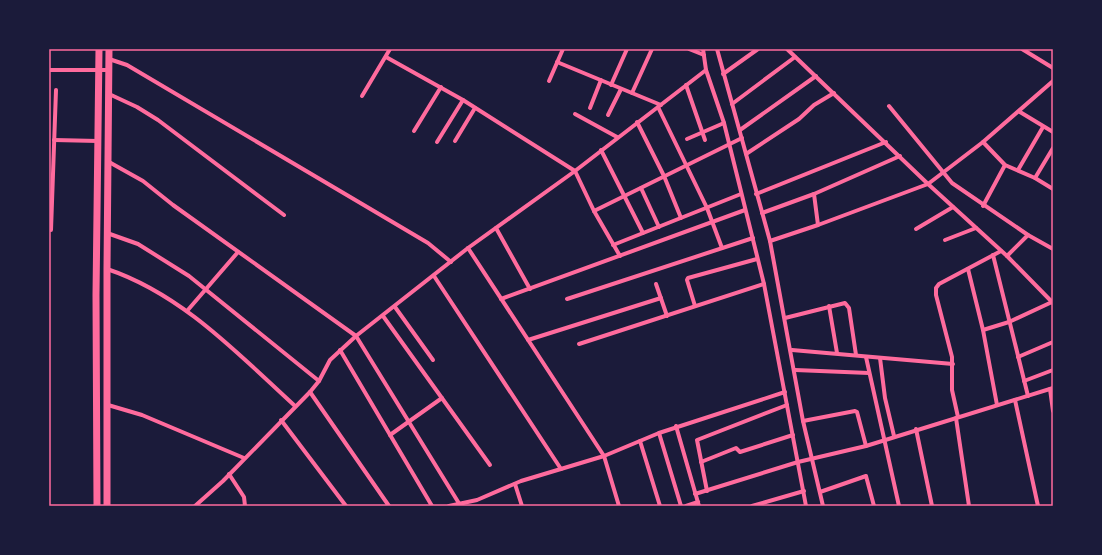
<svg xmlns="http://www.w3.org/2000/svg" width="1102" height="555" viewBox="0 0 1102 555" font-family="'Open Sans',sans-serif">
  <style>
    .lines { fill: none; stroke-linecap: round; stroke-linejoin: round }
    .minor { stroke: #ff6b9d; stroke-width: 4 }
    .secondary { stroke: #ff6b9d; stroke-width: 7 }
    .neatline { fill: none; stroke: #ff6b9d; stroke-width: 1.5 }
  </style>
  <rect width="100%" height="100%" fill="#1b1b3a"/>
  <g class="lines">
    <!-- minor -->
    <g class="minor">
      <path d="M689 49 704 55"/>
      <path d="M703 49 706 70 724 123 764 284 806 506"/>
      <path d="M717 49 770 241 803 421 823 506"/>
      <path d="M787 49 928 184 1007 256 1053 303"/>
      <path d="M1022 49 1053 68"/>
      <path d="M386 57 463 100 575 171 594 211 620 256"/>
      <path d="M109 59 127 65 428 243 451 262"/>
      <path d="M557 62 661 105"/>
      <path d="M49 70H109"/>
      <path d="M723 74 758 49"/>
      <path d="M549 81 563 49"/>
      <path d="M611 85 627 49"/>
      <path d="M686 85 705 140"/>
      <path d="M632 93 652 49"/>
      <path d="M109 94 137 107 158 120 284 215"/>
      <path d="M362 96 390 49"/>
      <path d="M732 104 795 57"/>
      <path d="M889 106 952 183 1028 235 1053 249"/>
      <path d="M658 107 707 208 722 248"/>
      <path d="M590 108 601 80"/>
      <path d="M1020 112 1053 132"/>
      <path d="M575 114 617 137"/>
      <path d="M608 115 621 89"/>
      <path d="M637 122 664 176 681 218"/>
      <path d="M740 130 816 76"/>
      <path d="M414 131 441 87"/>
      <path d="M687 139 724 123"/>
      <path d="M54 140 98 141"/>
      <path d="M455 141 475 108"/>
      <path d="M437 142 463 100"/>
      <path d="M983 142 1005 165 1035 178 1053 189"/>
      <path d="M601 150 643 233"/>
      <path d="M746 154 799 119 814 105 834 93"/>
      <path d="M109 162 143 181 173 205 356 336 460 505"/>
      <path d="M1018 170 1043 127"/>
      <path d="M1035 178 1053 148"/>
      <path d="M641 188 659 227"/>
      <path d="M756 194 886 142"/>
      <path d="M814 194 818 225"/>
      <path d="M983 206 1005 165"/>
      <path d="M594 211 742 138"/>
      <path d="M762 213 814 194 900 156"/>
      <path d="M496 228 530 289"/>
      <path d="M916 229 953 207"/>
      <path d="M51 230 56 90"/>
      <path d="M107 233 138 244 189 276 319 381"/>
      <path d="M945 240 976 228"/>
      <path d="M770 241 818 225 928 184 983 142 1053 81"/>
      <path d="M613 245 741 194"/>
      <path d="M468 248 604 456 619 506"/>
      <path d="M993 255 1028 396"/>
      <path d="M1007 256 1028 235"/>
      <path d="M107 269C182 294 238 354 295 406"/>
      <path d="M968 269 983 330 997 405"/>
      <path d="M434 276 561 469"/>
      <path d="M656 284 667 316"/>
      <path d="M501 299 745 210"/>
      <path d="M567 299 753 238"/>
      <path d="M695 306 687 280 688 278 757 259"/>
      <path d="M829 306 837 353"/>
      <path d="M395 307 433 360"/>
      <path d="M187 311 238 252"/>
      <path d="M383 316 490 465"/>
      <path d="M785 318 845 303 849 308 856 355"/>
      <path d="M983 330 1009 322 1052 302"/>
      <path d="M528 340 661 298"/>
      <path d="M579 344 764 284"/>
      <path d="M340 350 432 506"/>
      <path d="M792 350 953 364"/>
      <path d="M866 357 899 506"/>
      <path d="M1018 357 1053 342"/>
      <path d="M880 358 885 398 894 436"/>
      <path d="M795 370 869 373"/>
      <path d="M1024 381 1053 370"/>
      <path d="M1050 389 1053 411"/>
      <path d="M310 392 389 506"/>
      <path d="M1015 400 1038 506"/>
      <path d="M108 405 142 415 244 458"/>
      <path d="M958 417 952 390V357L936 295V288L939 284 1001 251"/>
      <path d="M956 418 969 506"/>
      <path d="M281 420 346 506"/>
      <path d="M803 421 855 411 857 412 866 446"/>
      <path d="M676 426 699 506"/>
      <path d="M916 429 932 506"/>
      <path d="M659 433 681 506"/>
      <path d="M390 435 442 398"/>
      <path d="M640 441 660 506"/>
      <path d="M701 462 736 448 740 452 793 435"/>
      <path d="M229 474 244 497 245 506"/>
      <path d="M515 484 522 506"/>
      <path d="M707 491 697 440 787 405"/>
      <path d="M820 492 866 476 874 506"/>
      <path d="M695 494 798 462 866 446 1053 388"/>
      <path d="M195 506 223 481 310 392 319 381 330 360 356 336 468 248 575 171 706 70"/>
      <path d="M449 506 477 500 521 481 604 456 659 433 785 392"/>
      <path d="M686 506 698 502"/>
      <path d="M752 506 804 491"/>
    </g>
    <!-- secondary -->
    <g class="secondary">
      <path d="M97 506 96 295 99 49"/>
      <path d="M107 506V269L109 49"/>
    </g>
  </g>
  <!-- border -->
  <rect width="1102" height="555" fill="none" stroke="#1b1b3a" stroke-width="100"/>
  <rect x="50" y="50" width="1002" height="455" class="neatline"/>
</svg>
